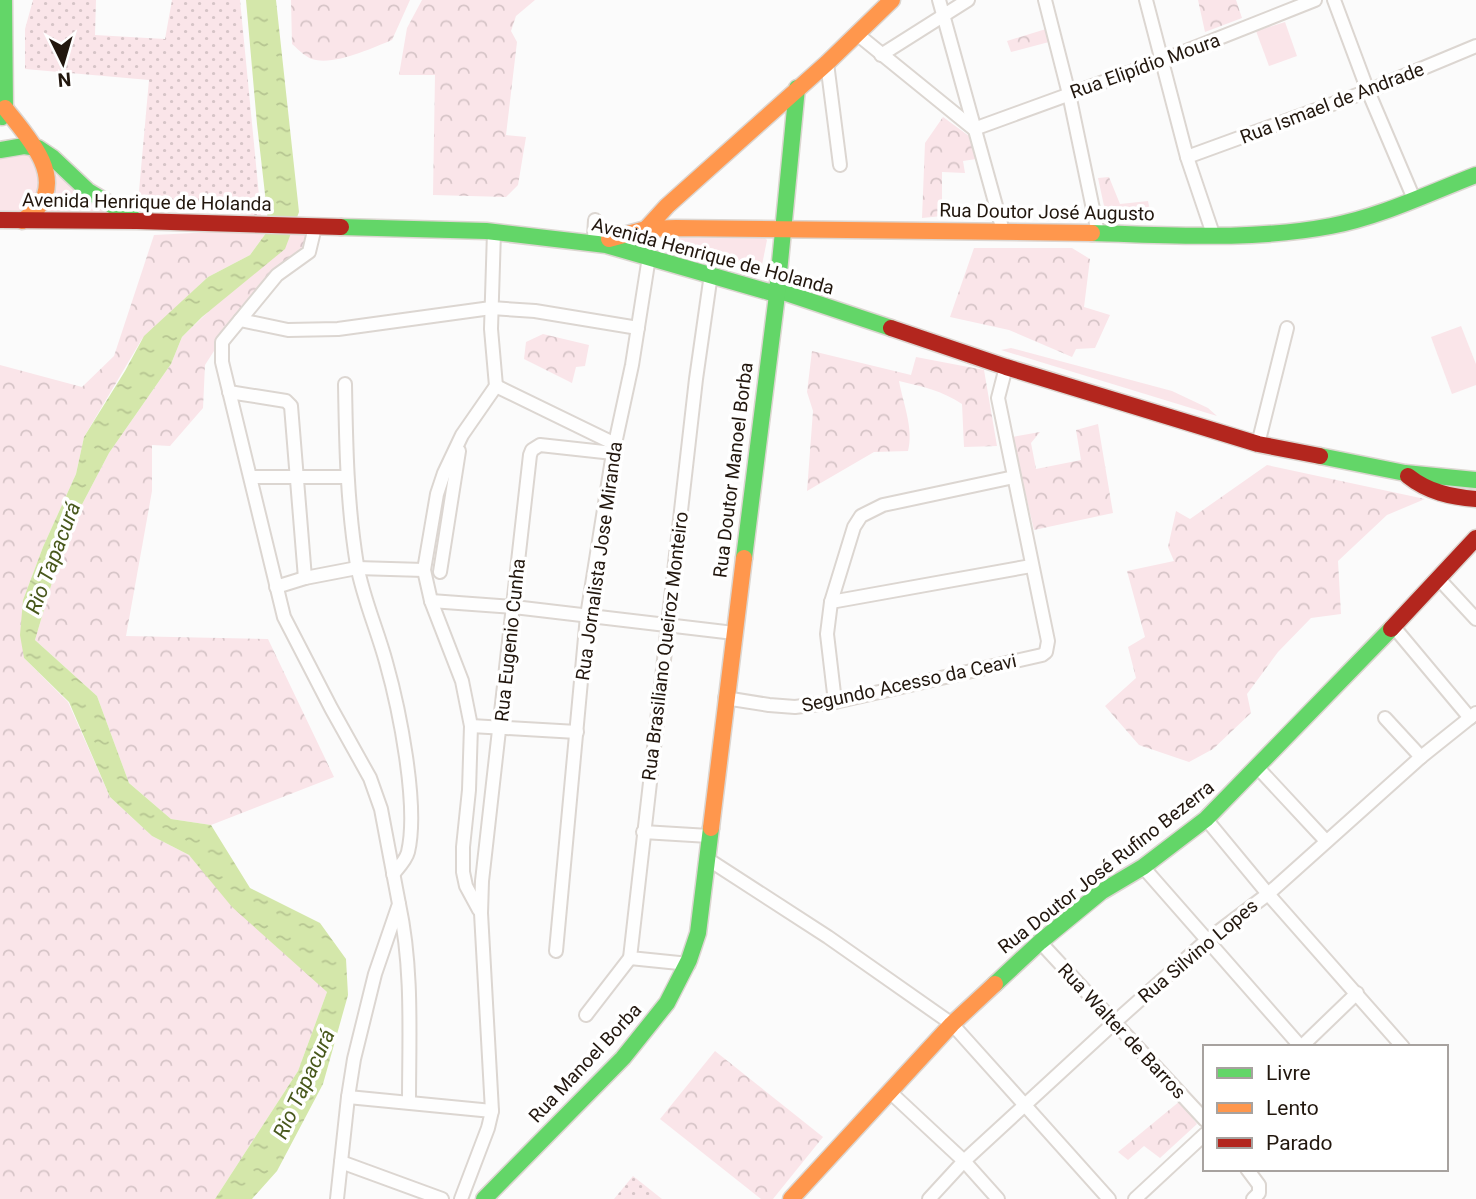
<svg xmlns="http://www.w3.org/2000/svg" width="1476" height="1199" viewBox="0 0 1476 1199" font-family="Roboto,sans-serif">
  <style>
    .grass { fill: url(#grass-dots) }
    .forest { fill: url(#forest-crowns) }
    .park { fill: #fae5e9 }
    .water { fill: url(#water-ripples) }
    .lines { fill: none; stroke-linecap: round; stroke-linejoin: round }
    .street-casing { stroke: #dcd6d1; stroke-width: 16 }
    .fast-casing { stroke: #dcd6d1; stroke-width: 19 }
    .slow-casing { stroke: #dcd6d1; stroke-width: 19 }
    .jam-casing { stroke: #dcd6d1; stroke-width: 19 }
    .street { stroke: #fefefe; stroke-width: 12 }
    .fast { stroke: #63d668; stroke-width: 16 }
    .slow { stroke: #ff974d; stroke-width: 16 }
    .jam { stroke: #b3261e; stroke-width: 16 }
    .labels { text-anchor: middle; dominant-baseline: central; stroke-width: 7; stroke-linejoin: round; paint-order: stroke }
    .street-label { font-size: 19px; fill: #22170e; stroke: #fff }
    .water-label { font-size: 21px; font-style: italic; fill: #48581c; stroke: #fff }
  </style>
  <defs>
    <pattern id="grass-dots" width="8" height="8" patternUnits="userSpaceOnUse" patternTransform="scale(1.75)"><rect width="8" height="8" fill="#fae5e9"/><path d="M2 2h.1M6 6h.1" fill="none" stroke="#d6c4c7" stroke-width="1.8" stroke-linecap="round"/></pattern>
    <pattern id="forest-crowns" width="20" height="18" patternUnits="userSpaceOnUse" patternTransform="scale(1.75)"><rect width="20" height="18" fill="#fae5e9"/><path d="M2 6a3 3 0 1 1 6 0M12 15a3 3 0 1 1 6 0" fill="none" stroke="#d6c4c7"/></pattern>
    <pattern id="water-ripples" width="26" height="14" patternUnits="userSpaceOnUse" patternTransform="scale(1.75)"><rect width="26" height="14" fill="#d4e7aa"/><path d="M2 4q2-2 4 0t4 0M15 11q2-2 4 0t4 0" fill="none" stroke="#b6c591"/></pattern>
  </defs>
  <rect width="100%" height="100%" fill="#fbfbfb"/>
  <!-- grass -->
  <g class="grass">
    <path d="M33 0H96L95 35 165 39 172 0H240L261 216 138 202 149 80 25 69V29Z"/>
    <path d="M633 1176 662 1199H614Z"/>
  </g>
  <!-- forest -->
  <g class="forest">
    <path d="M291 0H410L392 40C372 48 338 64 316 60 307 59 299 50 292 44Z"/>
    <path d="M422 0H535L516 16 511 31 517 42 506 135 526 137 518 185 506 197 433 195 435 75H399L407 28Z"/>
    <path d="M1198 0H1236L1242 18 1205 32Z"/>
    <path d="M1046 29 1049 42 1011 52 1007 41Z"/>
    <path d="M943 117 969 136 976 159 963 161 965 173 942 172V216L922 218 925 143Z"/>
    <path d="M1109 177 1120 204 1148 201 1151 216 1106 215 1098 178Z"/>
    <path d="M269 229 250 255 208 277 142 339 84 437 76 474 43 547 23 600 24 658 68 702 110 797 152 836 189 855 327 992 298 1071 215 1199H0V365L82 387 114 356 154 235Z"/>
    <path d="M294 229H312L308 251 221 340 205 365 203 408 170 446 152 445V491L126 636 268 639 334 777 211 825 171 819 129 783 97 696 35 640 66 535 109 453 171 364 182 337Z"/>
    <path d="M974 248H1072L1090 259 1084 307 1110 315 1095 348 1076 349 1072 357 1009 330 950 317Z"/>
    <path d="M543 334 589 345 585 366 576 367 572 383 524 359 526 342Z"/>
    <path d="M812 351 911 375 916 357 984 370 997 446 964 447 962 404C943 391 921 386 899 381 903 403 914 429 908 451L874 452 807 491 813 411 807 392Z"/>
    <path d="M1098 424 1113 513 1034 530 1012 437 1040 432 1031 443 1036 469 1081 460 1076 430Z"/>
    <path d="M1267 465 1425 499 1387 515 1338 561 1341 614 1311 618 1278 652 1247 694 1251 713 1213 749 1189 762 1139 745 1105 706 1136 678 1128 647 1145 637 1127 571 1174 561 1168 547 1176 511 1190 519Z"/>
    <path d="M715 1051 823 1137 773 1199H761L660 1119Z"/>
    <path d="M1180 1101 1197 1124 1160 1158 1144 1146 1128 1160 1118 1152Z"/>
  </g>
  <!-- park -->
  <g class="park">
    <path d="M1285 22 1297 56 1269 66 1256 31Z"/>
    <path d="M25 151 42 173 30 211 0 217V153Z"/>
    <path d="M50 171 123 218H30Z"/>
    <path d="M764 237 767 240 761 270 667 247 664 244 667 238Z"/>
    <path d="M1461 326 1476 364V385L1452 394 1431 337Z"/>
    <path d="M1011 348 1172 391 1208 408 1217 416 1001 350Z"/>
  </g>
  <!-- water -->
  <path class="water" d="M246 0H276L299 212 285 249 202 317 182 337 171 364 109 453 66 535 35 640 97 696 129 783 171 819 211 825 250 888 320 923 346 959 348 995 323 1084 277 1171 252 1199H215L298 1071 327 992 232 907 189 855 152 836 110 797 69 702 24 658 20 635 23 600 43 547 76 474 84 437 125 371 144 336 208 277 250 255 269 229 257 124Z"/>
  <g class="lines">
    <!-- street casing -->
    <g class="street-casing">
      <g id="street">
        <path d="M939 0 1003 231"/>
        <path d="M1045 0 1069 94 1098 233"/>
        <path d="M1146 0 1187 157 1214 237"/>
        <path d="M1334 0 1368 91 1414 199"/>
        <path d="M857 34 974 129 1161 61 1315 0"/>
        <path d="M881 55 968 0"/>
        <path d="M827 63 840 165"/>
        <path d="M1187 157 1368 91 1476 46"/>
        <path d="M315 227 309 252 277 275 226 337 222 342V362L284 617 331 708 370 778 381 809 399 904 375 974 354 1059 348 1097 337 1199"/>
        <path d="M494 232 491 329 496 386"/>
        <path d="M594 237 595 220"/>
        <path d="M240 320 288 330 338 329 491 308 535 311 638 328"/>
        <path d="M345 384C346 445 347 504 357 565 363 598 377 629 386 662 399 708 419 805 408 852 406 860 399 867 393 874"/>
        <path d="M496 386 615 444"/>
        <path d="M229 392 286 401 291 406 305 578"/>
        <path d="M1258 444 1287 328"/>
        <path d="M251 477H346"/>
        <path d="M440 572 459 451"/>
        <path d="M1438 578 1476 619"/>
        <path d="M276 587 305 578 357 568 424 570"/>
        <path d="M431 601 514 607 734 633"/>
        <path d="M831 602 1031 566"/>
        <path d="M1393 626 1470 718"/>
        <path d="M725 698 769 705 795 707 835 702 1042 655 1046 652 1048 641 998 398 1006 367"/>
        <path d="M835 702 827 634 831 602 854 527 861 516 883 505 1014 477"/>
        <path d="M1385 718 1421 757"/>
        <path d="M471 726 577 732"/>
        <path d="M1258 768 1326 841"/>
        <path d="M1206 819 1268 894 1403 1047"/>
        <path d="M643 832 709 836"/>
        <path d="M706 858 828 937 952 1024 1109 1199"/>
        <path d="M1143 867 1301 1047"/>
        <path d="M399 904C413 969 409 1036 409 1102"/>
        <path d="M479 910 466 886 463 872V847L469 790 471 726 462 681 431 601 424 570 437 494 444 473 462 435 496 386"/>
        <path d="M1040 942 1205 1120"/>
        <path d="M556 951 587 616 613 453 632 365 649 257"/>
        <path d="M689 964 630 958 696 379 711 274"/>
        <path d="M586 1015 630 958"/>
        <path d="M1301 1047 1357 993"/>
        <path d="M890 1092 964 1161 998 1199"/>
        <path d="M348 1097 492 1111"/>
        <path d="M341 1162 442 1199"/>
        <path d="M1247 1169 1259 1185V1193L1253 1199"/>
        <path d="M461 1199 488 1128 492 1111 481 913 482 881 530 455 532 450 540 445 613 453"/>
        <path d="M929 1199 964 1161 1115 1022 1206 941 1268 894 1421 757 1476 713"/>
        <path d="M1135 1199 1205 1134"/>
      </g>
    </g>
    <!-- fast casing -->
    <g class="fast-casing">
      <g id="fast">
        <path d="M2 117 5 108 4 0"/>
        <path d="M0 150 24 146 38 148 53 158 88 191 133 218"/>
        <path d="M341 227 486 231 606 245 769 292 777 290 891 328"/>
        <path d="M1092 233C1172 235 1252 241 1331 226 1380 217 1429 193 1476 175"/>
        <path d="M1320 456 1405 473 1476 480"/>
        <path d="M744 558 776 303 797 88"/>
        <path d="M995 984 1040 942 1101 892 1143 867 1206 819 1391 629"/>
        <path d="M484 1199 623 1058 667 1003 689 960 698 933 711 828"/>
      </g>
    </g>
    <!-- slow casing -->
    <g class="slow-casing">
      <g id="slow">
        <path d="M5 108C24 133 64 173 39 206 35 212 28 216 22 221"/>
        <path d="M646 229 667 206 827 63 892 0"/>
        <path d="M609 239 646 229 676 228 1092 233"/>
        <path d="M711 828 744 558"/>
        <path d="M791 1199 952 1024 995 984"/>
      </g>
    </g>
    <!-- jam casing -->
    <g class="jam-casing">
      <g id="jam">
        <path d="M0 220 137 221 341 227"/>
        <path d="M891 328 1006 367 1258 444 1320 456"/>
        <path d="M1408 476C1428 492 1451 497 1476 499"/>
        <path d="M1391 629 1476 538"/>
      </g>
    </g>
    <!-- street -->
    <use href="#street" class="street"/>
    <!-- fast -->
    <use href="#fast" class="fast"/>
    <!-- slow -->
    <use href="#slow" class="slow"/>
    <!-- jam -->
    <use href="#jam" class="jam"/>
  </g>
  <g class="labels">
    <!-- street labels -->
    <g class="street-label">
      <text transform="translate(1145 66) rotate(-20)">Rua Elipídio Moura</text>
      <text transform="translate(1332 103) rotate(-21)">Rua Ismael de Andrade</text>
      <text transform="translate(147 202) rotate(1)">Avenida Henrique de Holanda</text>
      <text transform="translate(1047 212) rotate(1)">Rua Doutor José Augusto</text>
      <text transform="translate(713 256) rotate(15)">Avenida Henrique de Holanda</text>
      <text transform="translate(733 470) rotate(-83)">Rua Doutor Manoel Borba</text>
      <text transform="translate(599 561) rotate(-82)">Rua Jornalista Jose Miranda</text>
      <text transform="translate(510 640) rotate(-84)">Rua Eugenio Cunha</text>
      <text transform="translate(665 646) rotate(-83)">Rua Brasiliano Queiroz Monteiro</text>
      <text transform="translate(909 683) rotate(-12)">Segundo Acesso da Ceavi</text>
      <text transform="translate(1106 867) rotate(-38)">Rua Doutor José Rufino Bezerra</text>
      <text transform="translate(1198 951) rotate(-40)">Rua Silvino Lopes</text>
      <text transform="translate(1122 1031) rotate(47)">Rua Walter de Barros</text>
      <text transform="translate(585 1063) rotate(-47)">Rua Manoel Borba</text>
    </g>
    <!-- water labels -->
    <g class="water-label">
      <text transform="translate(53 558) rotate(-69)">Rio Tapacurá</text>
      <text transform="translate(304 1084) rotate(-65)">Rio Tapacurá</text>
    </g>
  </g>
  <!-- legend -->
  <rect x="1203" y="1045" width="245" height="126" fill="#ffffff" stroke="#a7a29f" stroke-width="2"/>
  <rect x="1217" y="1068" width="35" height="10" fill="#63d668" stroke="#a7a29f" stroke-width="2"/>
  <text x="1266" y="1080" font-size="21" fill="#22170e">Livre</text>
  <rect x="1217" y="1103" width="35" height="10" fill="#ff974d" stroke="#a7a29f" stroke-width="2"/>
  <text x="1266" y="1115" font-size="21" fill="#22170e">Lento</text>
  <rect x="1217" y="1138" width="35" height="10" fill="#b3261e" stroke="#a7a29f" stroke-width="2"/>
  <text x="1266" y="1150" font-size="21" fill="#22170e">Parado</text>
  <!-- north arrow -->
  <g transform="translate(63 63) rotate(175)" stroke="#ffffff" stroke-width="5" paint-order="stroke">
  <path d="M0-5L12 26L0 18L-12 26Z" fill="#22170e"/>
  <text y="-10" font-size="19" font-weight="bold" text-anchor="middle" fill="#22170e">N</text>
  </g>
</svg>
